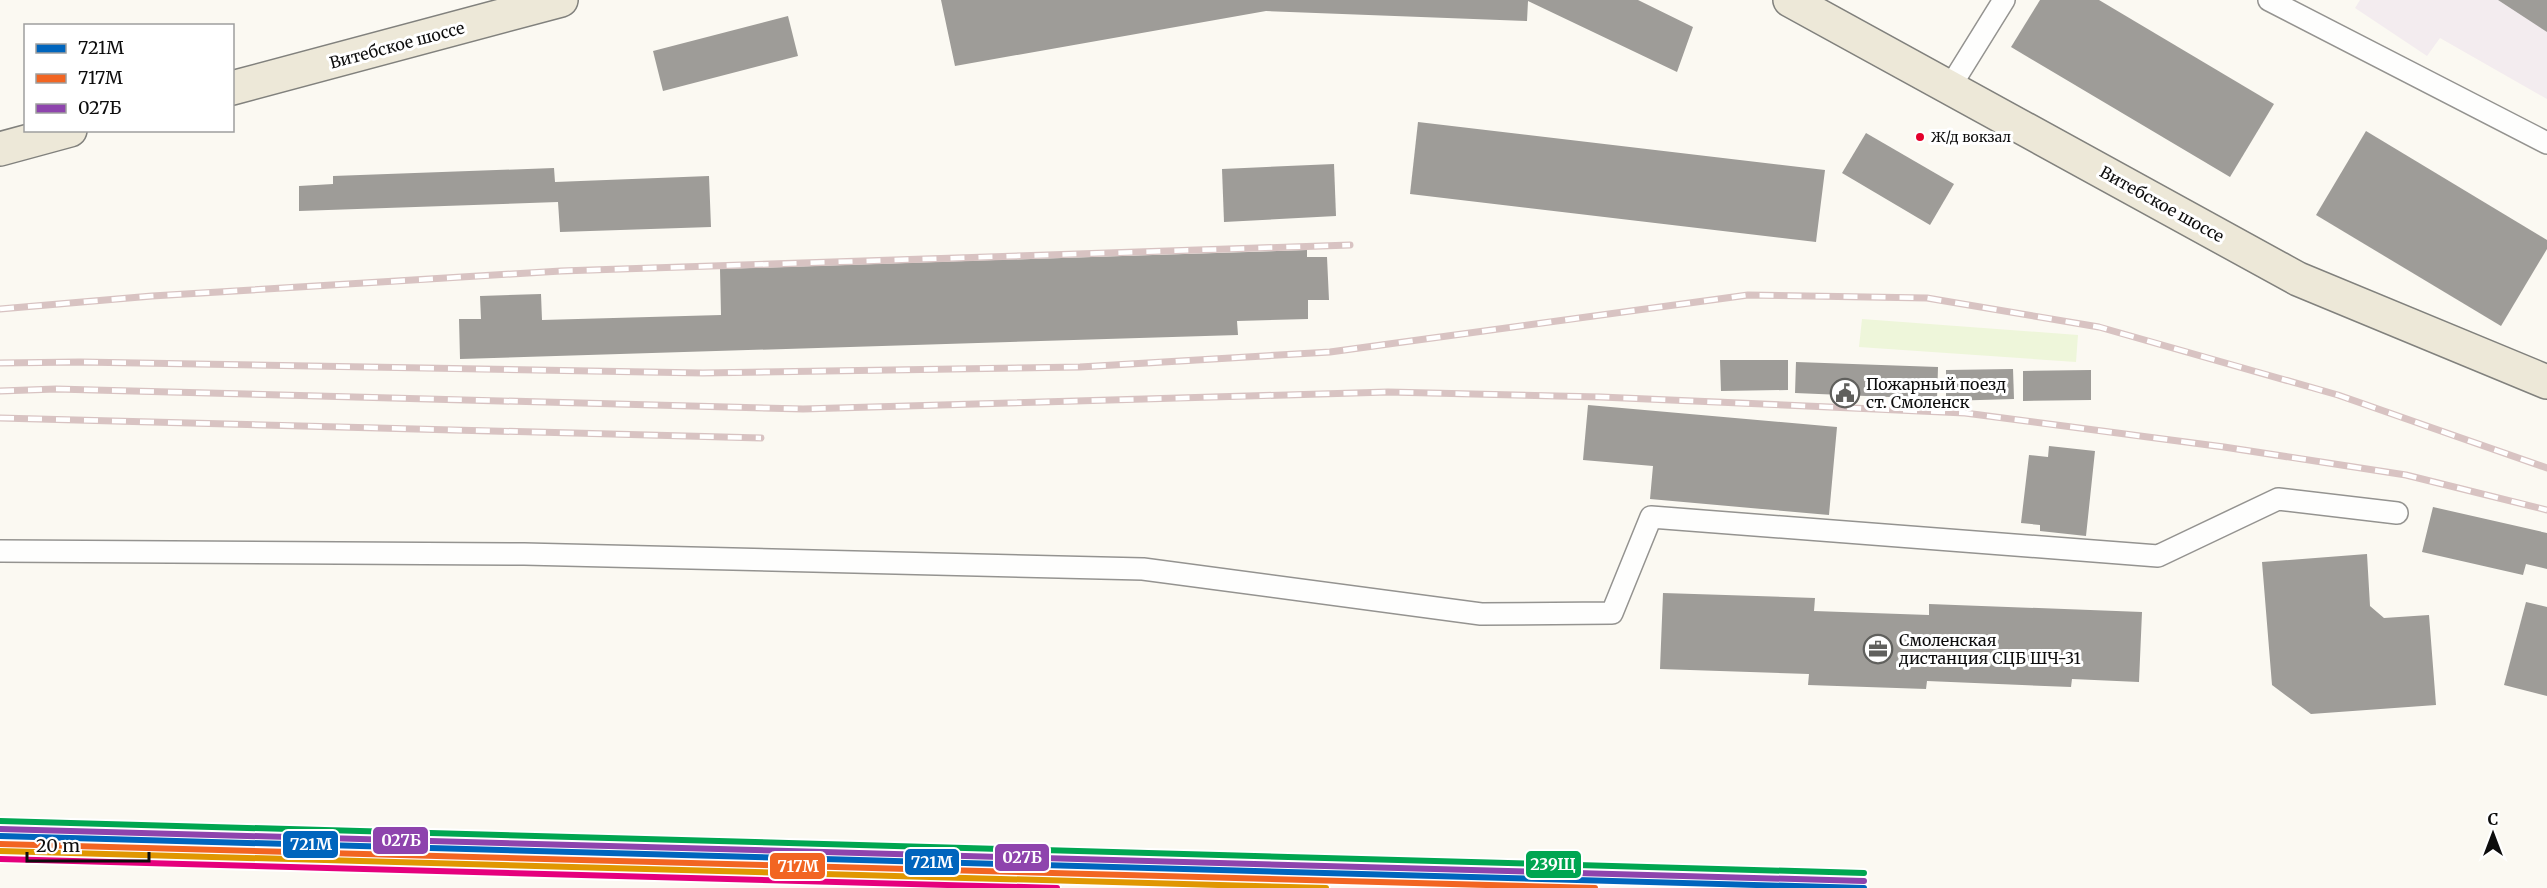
<svg xmlns="http://www.w3.org/2000/svg" width="2547" height="888" viewBox="0 0 2547 888" font-family="Merriweather,serif">
  <style>
    .industrial { fill: #f3ecef }
    .pitch { fill: #eef6da }
    .building { fill: #9e9c98 }
    .lines { fill: none; stroke-linecap: round; stroke-linejoin: round }
    .lane-casing { stroke: #949390; stroke-width: 24 }
    .primary-casing { stroke: #81817d; stroke-width: 36 }
    .lane { stroke: #fefefd; stroke-width: 21 }
    .primary { stroke: #ede8d8; stroke-width: 33 }
    .rail-casing { stroke: #d8c3c2; stroke-width: 7 }
    .rail { stroke: #fff; stroke-width: 4.5; stroke-dasharray: 14; stroke-linecap: butt }
    .rail-1-casing { stroke: #fff; stroke-width: 10 }
    .rail-2-casing { stroke: #fff; stroke-width: 10 }
    .rail-3-casing { stroke: #fff; stroke-width: 10 }
    .rail-4-casing { stroke: #fff; stroke-width: 10 }
    .rail-5-casing { stroke: #fff; stroke-width: 10 }
    .rail-6-casing { stroke: #fff; stroke-width: 10 }
    .rail-1 { stroke: #0065bd; stroke-width: 6 }
    .rail-2 { stroke: #f26522; stroke-width: 6 }
    .rail-3 { stroke: #8e44ad; stroke-width: 6 }
    .rail-4 { stroke: #e09701; stroke-width: 6 }
    .rail-5 { stroke: #00a651; stroke-width: 6 }
    .rail-6 { stroke: #e5007d; stroke-width: 6 }
    .bus-dot { fill: #e4002b; stroke: #fff; stroke-width: 2 }
    .labels { text-anchor: middle; dominant-baseline: central; stroke-width: 6; stroke-linejoin: round; paint-order: stroke }
    .bus-label { font-size: 14px; fill: #0d0d0d; stroke: #fff; text-anchor: start }
    .street-label { font-size: 16px; fill: #0d0d0d; stroke: #fff }
    .poi-label { font-size: 16px; fill: #0d0d0d; stroke: #fff; text-anchor: start }
    .line-badge { stroke: #fff; stroke-width: 2 }
    .badge-label { font-size: 16px; text-anchor: middle; font-weight: bold; fill: #fff }
  </style>
  <rect width="100%" height="100%" fill="#fbf9f2"/>
  <!-- industrial -->
  <path class="industrial" d="M2360 0H2547V99L2440 38 2427 56 2355 8Z"/>
  <!-- pitch -->
  <path class="pitch" d="M1862 319 2078 335 2076 362 1859 347Z"/>
  <!-- building -->
  <g class="building">
    <path d="M941 0H1638L1693 27 1677 72 1528 1 1527 21 1266 11 955 66Z"/>
    <path d="M2040 0H2099L2274 104 2230 177 2011 47Z"/>
    <path d="M2498 0H2547V32Z"/>
    <path d="M788 16 798 56 663 91 653 51Z"/>
    <path d="M1418 122 1825 170 1816 242 1410 194Z"/>
    <path d="M2366 131 2547 240V249L2501 326 2316 215Z"/>
    <path d="M1866 133 1954 184 1930 225 1842 173Z"/>
    <path d="M1334 164 1336 216 1224 222 1222 169Z"/>
    <path d="M554 168 555 182 709 176 711 227 560 232 558 202 299 211V186L333 184V176Z"/>
    <path d="M1307 250V257H1327L1329 300H1308V319L1237 321 1238 335 460 359 459 319H481L480 296 541 294 542 320 721 315 720 269Z"/>
    <path d="M1720 360H1788V390L1721 391Z"/>
    <path d="M1796 362 1938 367 1937 399 1795 393Z"/>
    <path d="M2013 369 2014 399 1946 401V370Z"/>
    <path d="M2091 370V400L2023 401V371Z"/>
    <path d="M1588 405 1837 427 1829 515 1650 499 1653 466 1583 460Z"/>
    <path d="M2049 446 2095 451 2086 536 2040 531V525L2021 523 2029 455 2048 457Z"/>
    <path d="M2433 507 2547 533V569L2526 564 2523 575 2422 552Z"/>
    <path d="M2367 554 2370 606 2384 618 2429 615 2436 705 2311 714 2272 685 2262 562Z"/>
    <path d="M1663 593 1815 598 1814 611 1929 615V604L2142 612 2139 682 2072 679 2071 687 1927 681 1926 689 1808 685 1809 674 1660 669Z"/>
    <path d="M2526 602 2547 607V696L2504 685Z"/>
  </g>
  <g class="lines">
    <!-- lane casing -->
    <g class="lane-casing">
      <g id="lane">
        <path d="M2269 0 2547 143"/>
        <path d="M1950 87 2004 0"/>
        <path d="M0 551 524 554 1143 569 1481 614 1612 613 1651 517 2158 556 2278 499 2397 513"/>
      </g>
    </g>
    <!-- primary casing -->
    <g class="primary-casing">
      <g id="primary">
        <path d="M1790 0 2298 279 2547 382"/>
        <path d="M232 88 561 0"/>
        <path d="M0 149 70 130"/>
      </g>
    </g>
    <!-- lane -->
    <use href="#lane" class="lane"/>
    <!-- primary -->
    <use href="#primary" class="primary"/>
    <!-- rail casing -->
    <g class="rail-casing">
      <g id="rail">
        <path d="M0 309 152 296 561 271 1350 245"/>
        <path d="M0 363 80 362 703 373 1080 367 1330 352 1748 295 1927 298 2099 327 2338 395 2547 468"/>
        <path d="M0 391 56 389 803 409 1388 392 1601 397 1965 413 2224 447 2406 475 2547 510"/>
        <path d="M0 418 761 438"/>
      </g>
    </g>
    <!-- rail -->
    <use href="#rail" class="rail"/>
    <!-- rail-1 casing -->
    <g class="rail-1-casing">
      <path id="rail-1" d="M0 836 1864 888"/>
    </g>
    <!-- rail-2 casing -->
    <g class="rail-2-casing">
      <path id="rail-2" d="M0 844 1595 888"/>
    </g>
    <!-- rail-3 casing -->
    <g class="rail-3-casing">
      <path id="rail-3" d="M0 829 1864 881"/>
    </g>
    <!-- rail-4 casing -->
    <g class="rail-4-casing">
      <path id="rail-4" d="M0 851 1326 888"/>
    </g>
    <!-- rail-5 casing -->
    <g class="rail-5-casing">
      <path id="rail-5" d="M0 821 1864 873"/>
    </g>
    <!-- rail-6 casing -->
    <g class="rail-6-casing">
      <path id="rail-6" d="M0 859 1057 888"/>
    </g>
    <!-- rail-1 -->
    <use href="#rail-1" class="rail-1"/>
    <!-- rail-2 -->
    <use href="#rail-2" class="rail-2"/>
    <!-- rail-3 -->
    <use href="#rail-3" class="rail-3"/>
    <!-- rail-4 -->
    <use href="#rail-4" class="rail-4"/>
    <!-- rail-5 -->
    <use href="#rail-5" class="rail-5"/>
    <!-- rail-6 -->
    <use href="#rail-6" class="rail-6"/>
  </g>
  <!-- icons -->
  <defs>
    <g id="civic-ring" transform="scale(1.5)"><circle r="9.5" fill="#fff" stroke="#60605d" stroke-width="1.5"/><path d="M-.6-6.5H3V-4.5H.6V-3L4-1V1h2V6H-6V1h2V-1L-.6-3ZM-1.2 2.5V6h2.4V2.5Z" fill="#60605d"/></g>
    <g id="office-ring" transform="scale(1.5)"><circle r="9.5" fill="#fff" stroke="#60605d" stroke-width="1.5"/><path d="M-6-3h4V-5.5h4V-3h4V5H-6ZM-1-4.5V-3h2v-1.5ZM-6 0V1H6V0Z" fill="#60605d"/></g>
  </defs>
  <g fill-rule="evenodd">
    <use href="#civic-ring" x="1845" y="393"/>
    <use href="#office-ring" x="1878" y="649"/>
  </g>
  <!-- markers -->
  <circle class="bus-dot" cx="1920" cy="137" r="5"/>
  <g class="labels">
    <!-- bus labels -->
    <g class="bus-label">
      <text x="1931" y="137">Ж/д вокзал</text>
    </g>
    <!-- street labels -->
    <g class="street-label">
      <text transform="translate(397 45) rotate(-15)">Витебское шоссе</text>
      <text transform="translate(2162 204) rotate(29)">Витебское шоссе</text>
    </g>
    <!-- poi labels -->
    <g class="poi-label">
      <text x="1866" y="384">Пожарный поезд<tspan x="1866" dy="18">ст. Смоленск</tspan></text>
      <text x="1899" y="640">Смоленская<tspan x="1899" dy="18">дистанция СЦБ ШЧ-31</tspan></text>
    </g>
  </g>
  <g class="line-badge">
    <rect x="372" y="826" width="57" height="29" rx="6" fill="#8e44ad"/>
    <rect x="282" y="830" width="57" height="29" rx="6" fill="#0065bd"/>
    <rect x="994" y="843" width="56" height="29" rx="6" fill="#8e44ad"/>
    <rect x="904" y="848" width="56" height="28" rx="6" fill="#0065bd"/>
    <rect x="1525" y="850" width="57" height="29" rx="6" fill="#00a651"/>
    <rect x="769" y="852" width="57" height="28" rx="6" fill="#f26522"/>
  </g>
  <g class="badge-label">
    <text x="401" y="846">027Б</text>
    <text x="311" y="850">721М</text>
    <text x="1022" y="863">027Б</text>
    <text x="932" y="868">721М</text>
    <text x="1553" y="870">239Щ</text>
    <text x="798" y="872">717М</text>
  </g>
  <!-- legend -->
  <rect x="24" y="24" width="210" height="108" fill="#ffffff" stroke="#9e9e9e" stroke-width="1.5"/>
  <rect x="36" y="44" width="30" height="9" fill="#0065bd" stroke="#9e9e9e" stroke-width="1.5"/>
  <text x="78" y="54" font-size="18" fill="#0d0d0d">721М</text>
  <rect x="36" y="74" width="30" height="9" fill="#f26522" stroke="#9e9e9e" stroke-width="1.5"/>
  <text x="78" y="84" font-size="18" fill="#0d0d0d">717М</text>
  <rect x="36" y="104" width="30" height="9" fill="#8e44ad" stroke="#9e9e9e" stroke-width="1.5"/>
  <text x="78" y="114" font-size="18" fill="#0d0d0d">027Б</text>
  <!-- north arrow -->
  <g transform="translate(2493 834)" stroke="#ffffff" stroke-width="4.5" paint-order="stroke">
  <path d="M0-4.5L10 22L0 15L-10 22Z" fill="#0d0d0d"/>
  <text y="-9" font-size="16" font-weight="bold" text-anchor="middle" fill="#0d0d0d">С</text>
  </g>
  <!-- scale -->
  <path d="M27 852v9h122v-9" fill="none" stroke="#0d0d0d" stroke-width="3"/>
  <text x="36" y="852" font-size="18" fill="#0d0d0d" stroke="#ffffff" stroke-width="4.5" paint-order="stroke">20 m</text>
</svg>
